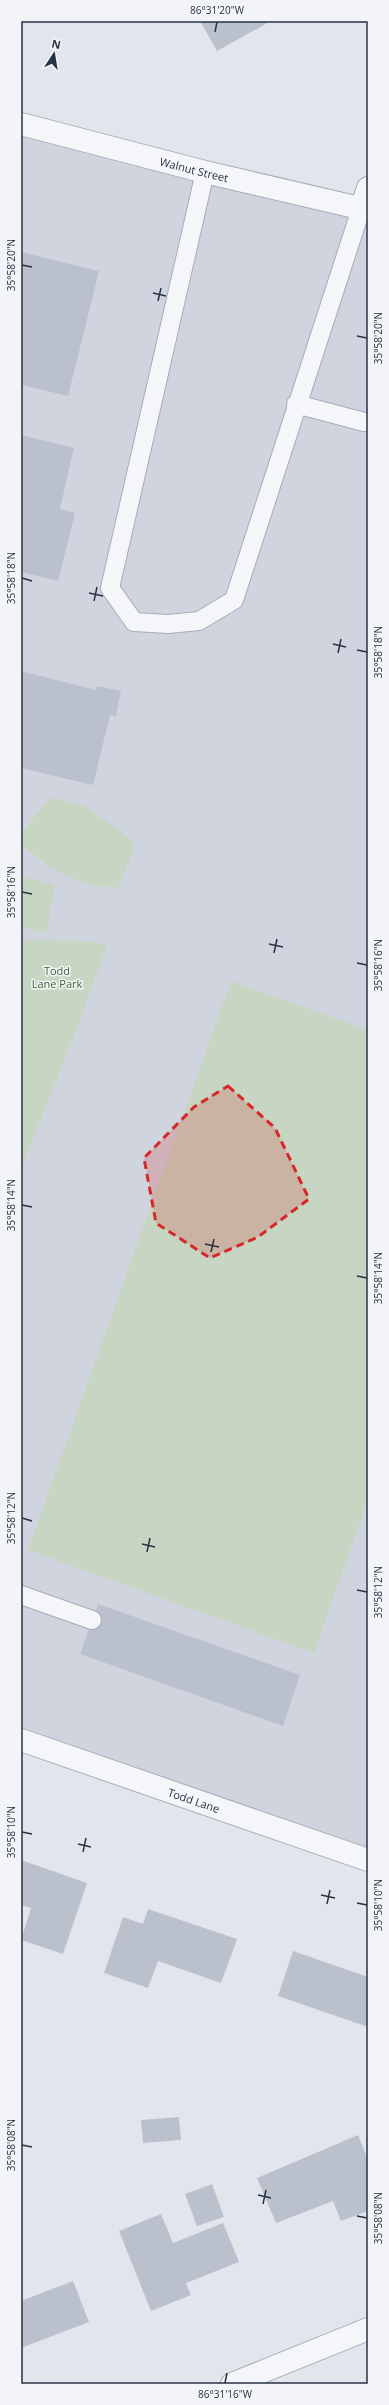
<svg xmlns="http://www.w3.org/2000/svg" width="389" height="2405" viewBox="0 0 389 2405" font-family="'Open Sans',sans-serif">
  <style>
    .built { fill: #d0d4de }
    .green { fill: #c7d6c2 }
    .building { fill: #bbc1cc }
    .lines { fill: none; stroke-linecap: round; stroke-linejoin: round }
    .service-casing { stroke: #a6acb6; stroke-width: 20 }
    .minor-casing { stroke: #a6acb6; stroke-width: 24 }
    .service { stroke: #f5f6f9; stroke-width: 18 }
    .minor { stroke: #f5f6f9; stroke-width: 22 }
    .marked { fill: #d62828; fill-opacity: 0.2; stroke: #d62828; stroke-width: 3; stroke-dasharray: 8 5; stroke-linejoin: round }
    .ticks { fill: none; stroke: #283245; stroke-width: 1.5 }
    .labels { text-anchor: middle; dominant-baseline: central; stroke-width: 3; stroke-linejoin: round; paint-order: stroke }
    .street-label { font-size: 11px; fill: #283245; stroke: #f2f4f8 }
    .park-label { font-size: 11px; fill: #3c6234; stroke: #f2f4f8 }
    .neatline { fill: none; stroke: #283245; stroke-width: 1.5 }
    .ticks-label { font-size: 10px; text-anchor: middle; fill: #283245 }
  </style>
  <rect width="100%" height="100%" fill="#e2e5eb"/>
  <!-- built -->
  <path class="built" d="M21 124 368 210V1860L21 1740Z"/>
  <!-- green -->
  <g class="green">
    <path d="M51 797 86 807 130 838 135 847 118 888 85 884 50 867 21 844V833Z"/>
    <path d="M21 877 55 884 46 933 21 927Z"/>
    <path d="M21 940 91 941 107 945 77 1028 21 1169Z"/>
    <path d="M231 981 368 1030V1499L314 1653 28 1550Z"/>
  </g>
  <!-- building -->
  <g class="building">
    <path d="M200 21H271L217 51Z"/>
    <path d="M21 252 99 271 68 396 21 385Z"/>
    <path d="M21 435 74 448 60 509 75 513 58 581 21 572Z"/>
    <path d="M21 671 96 690 97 686 121 691 116 716 110 715 93 785 21 768Z"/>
    <path d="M98 1604 300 1675 283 1726 80 1654Z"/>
    <path d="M21 1860 87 1883 63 1954 21 1940 31 1908 21 1905Z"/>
    <path d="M148 1909 237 1939 221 1983 158 1961 148 1988 104 1973 123 1917 143 1924Z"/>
    <path d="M293 1951 368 1977V2027L278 1996Z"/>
    <path d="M179 2117 181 2140 143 2143 141 2120Z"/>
    <path d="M358 2135 368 2160V2211L341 2221 333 2201 276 2223 257 2178Z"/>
    <path d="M212 2184 224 2217 197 2226 185 2194Z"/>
    <path d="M161 2214 173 2243 223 2223 239 2262 186 2283 191 2295 151 2311 119 2231Z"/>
    <path d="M73 2281 89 2322 21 2348V2301Z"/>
  </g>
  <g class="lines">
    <!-- service casing -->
    <g class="service-casing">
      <g id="service">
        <path d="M205 172 110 588 134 622 168 624 199 621 234 600 361 209"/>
        <path d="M296 404 364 422"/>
        <path d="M21 1595 92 1620"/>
      </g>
    </g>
    <!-- minor casing -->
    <g class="minor-casing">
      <g id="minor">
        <path id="s1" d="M21 124 205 172 368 210"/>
        <path d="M361 209 368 188"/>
        <path id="s2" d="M21 1740 368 1860"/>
        <path d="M232 2384 368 2329"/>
      </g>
    </g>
    <!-- service -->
    <use href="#service" class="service"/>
    <!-- minor -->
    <use href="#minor" class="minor"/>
  </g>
  <!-- marked area -->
  <path class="marked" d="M228 1086 275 1128 309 1199 258 1237 210 1258 156 1223 144 1158 194 1107Z"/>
  <!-- ticks -->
  <path class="ticks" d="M215 32 217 22M22 265 32 267M153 293 166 296M158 301 161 288M357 336 367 338M22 578 32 581M89 593 103 596M94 601 97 587M333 644 346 647M357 650 367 652M338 653 341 639M22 892 32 894M269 944 283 947M274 953 277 939M357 963 367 965M22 1205 32 1207M205 1244 219 1247M211 1252 214 1239M357 1276 367 1278M22 1518 32 1521M142 1544 155 1547M147 1552 150 1538M357 1590 367 1592M22 1832 32 1834M78 1844 91 1847M83 1852 86 1838M321 1895 335 1898M357 1903 367 1905M327 1904 330 1890M22 2145 32 2147M258 2195 271 2198M263 2204 266 2190M357 2216 367 2218M225 2383 227 2373"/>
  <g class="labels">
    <!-- street labels -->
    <g class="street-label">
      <text stroke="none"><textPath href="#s1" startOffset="179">Walnut Street</textPath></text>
      <text stroke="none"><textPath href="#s2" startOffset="183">Todd Lane</textPath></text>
    </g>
    <!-- park labels -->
    <g class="park-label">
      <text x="57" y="970">Todd<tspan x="57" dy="13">Lane Park</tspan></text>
    </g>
  </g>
  <!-- border -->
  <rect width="389" height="2405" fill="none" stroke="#f2f4f8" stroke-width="44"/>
  <!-- north arrow -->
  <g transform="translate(54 54) rotate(12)" stroke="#f2f4f8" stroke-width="3" paint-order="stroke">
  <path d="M0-3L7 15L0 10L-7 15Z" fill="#283245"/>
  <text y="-6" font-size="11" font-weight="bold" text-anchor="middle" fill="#283245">N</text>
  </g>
  <rect x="22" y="22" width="345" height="2361" class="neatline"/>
  <g class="ticks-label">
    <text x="217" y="14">86°31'20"W</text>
    <text transform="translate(11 265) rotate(-90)" y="4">35°58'20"N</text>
    <text transform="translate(378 338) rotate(-90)" y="4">35°58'20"N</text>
    <text transform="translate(11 578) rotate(-90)" y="4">35°58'18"N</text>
    <text transform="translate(378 652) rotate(-90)" y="4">35°58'18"N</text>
    <text transform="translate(11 892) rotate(-90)" y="4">35°58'16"N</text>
    <text transform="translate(378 965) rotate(-90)" y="4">35°58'16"N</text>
    <text transform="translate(11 1205) rotate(-90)" y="4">35°58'14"N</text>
    <text transform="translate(378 1278) rotate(-90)" y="4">35°58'14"N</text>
    <text transform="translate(11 1518) rotate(-90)" y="4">35°58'12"N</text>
    <text transform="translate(378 1592) rotate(-90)" y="4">35°58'12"N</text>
    <text transform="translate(11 1832) rotate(-90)" y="4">35°58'10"N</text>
    <text transform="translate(378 1905) rotate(-90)" y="4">35°58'10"N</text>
    <text transform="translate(11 2145) rotate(-90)" y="4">35°58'08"N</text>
    <text transform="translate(378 2218) rotate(-90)" y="4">35°58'08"N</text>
    <text x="225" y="2398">86°31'16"W</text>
  </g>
</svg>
